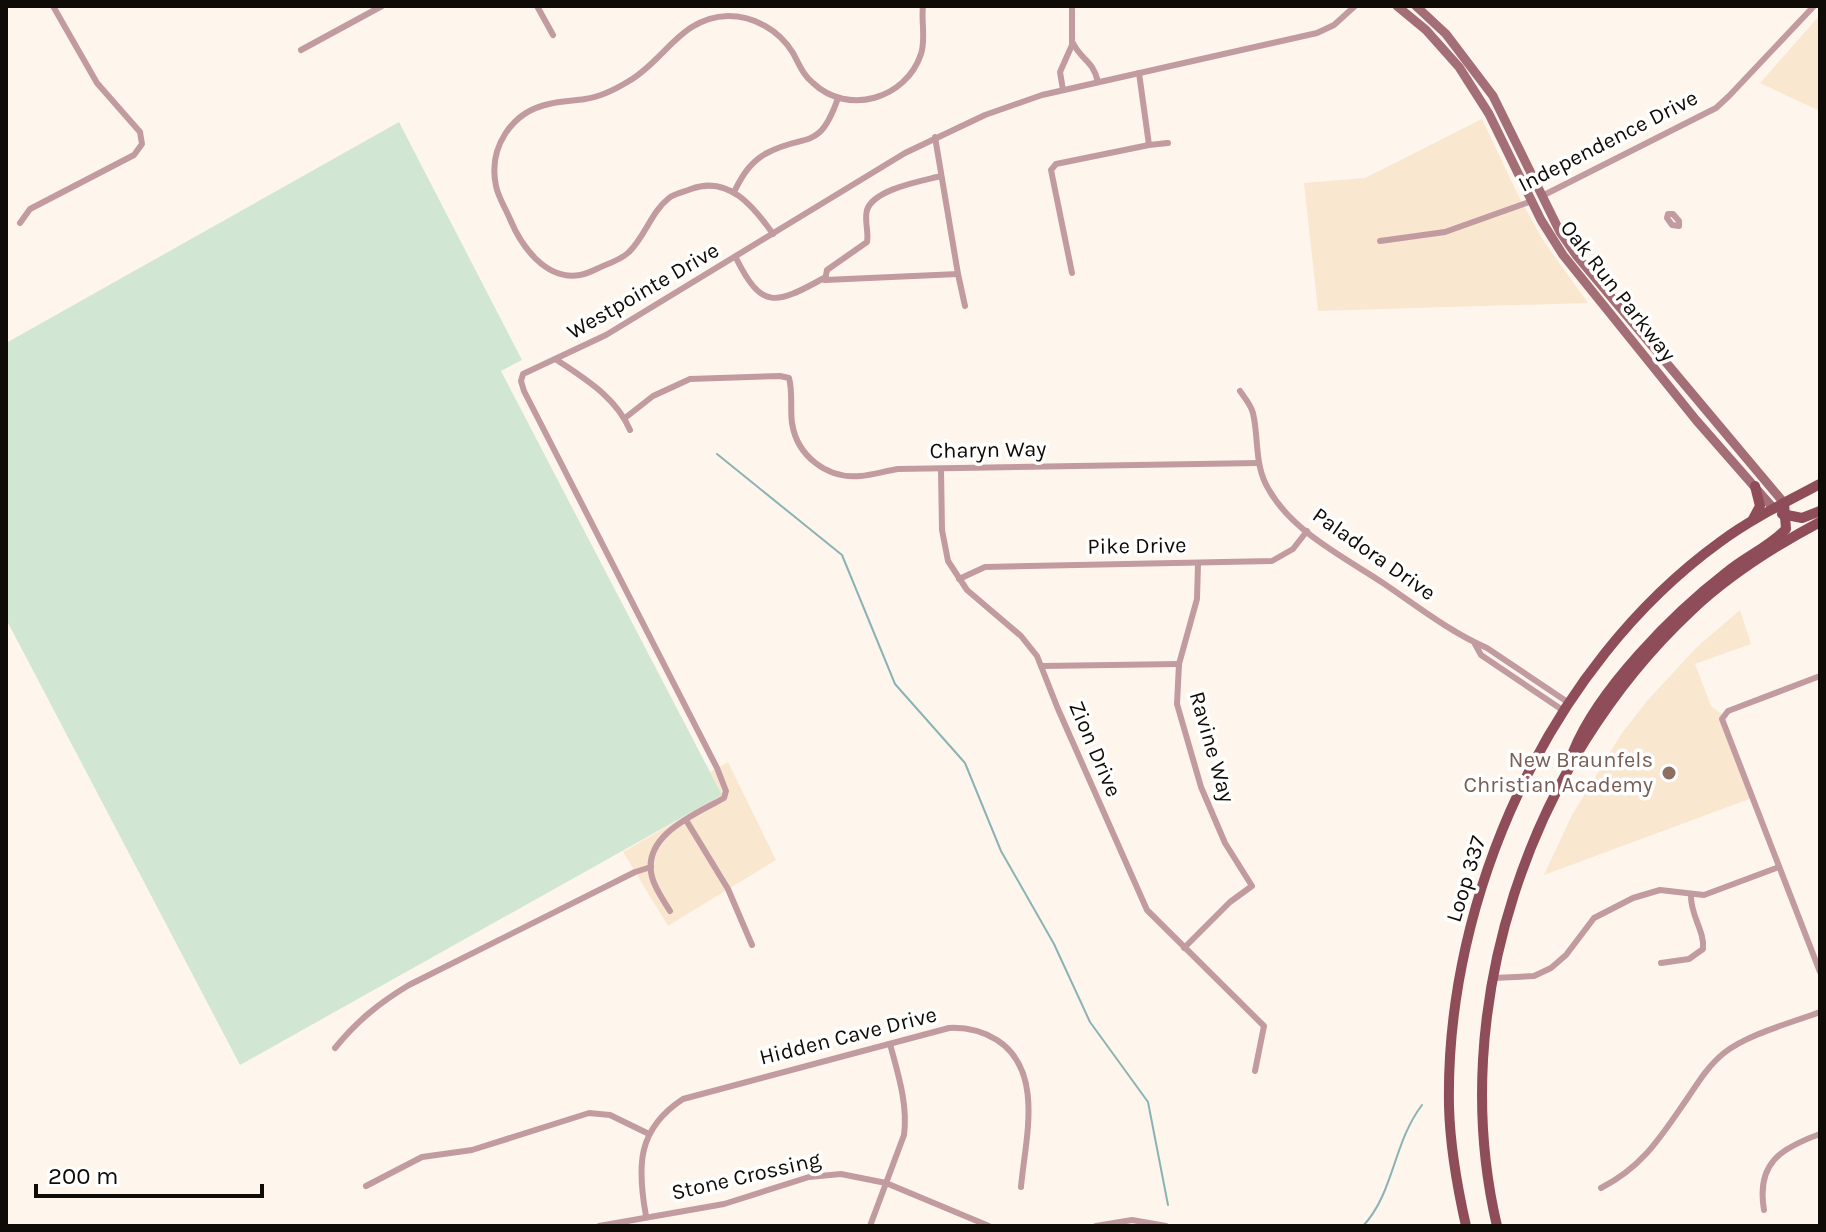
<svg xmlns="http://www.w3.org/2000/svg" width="1826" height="1232" viewBox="0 0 1826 1232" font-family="Karla,sans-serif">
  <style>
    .built { fill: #f9e7d0 }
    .green { fill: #d1e7d4 }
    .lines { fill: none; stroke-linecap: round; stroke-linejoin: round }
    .stream { stroke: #8bb3b5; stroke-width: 2 }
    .street { stroke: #c19ba0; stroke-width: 6 }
    .secondary { stroke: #a46e76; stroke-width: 9 }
    .primary { stroke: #8e4d59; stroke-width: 10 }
    .education-dot { fill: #8d6e63; stroke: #fff; stroke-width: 3 }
    .labels { text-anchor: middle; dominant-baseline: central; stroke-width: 7; stroke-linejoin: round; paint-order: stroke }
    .street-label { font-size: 22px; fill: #0f0b06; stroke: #fff }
    .education-label { font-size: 22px; fill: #785e54; stroke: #fff; text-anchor: end }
  </style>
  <rect width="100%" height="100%" fill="#fef6ec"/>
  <!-- built -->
  <g class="built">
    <path d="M1820 15V111L1760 83Z"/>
    <path d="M1482 119 1518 195 1543 240 1588 303 1318 311 1304 183 1365 178Z"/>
    <path d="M1740 610 1751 644 1695 664 1711 706 1723 715 1752 798 1544 875 1572 815 1622 733 1647 701 1697 647Z"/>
    <path d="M728 762 776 860 668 926 623 852 722 795 710 772Z"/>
  </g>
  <!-- green -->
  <path class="green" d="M399 122 522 360 501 371 722 795 240 1065 6 619V343Z"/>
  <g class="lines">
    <!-- stream -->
    <g class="stream">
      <path d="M717 454 842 555 895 684 965 763 1001 851 1054 944 1090 1022 1148 1102 1168 1205"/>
      <path d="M1363 1226C1394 1193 1393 1143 1422 1105"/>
    </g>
    <!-- street -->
    <g class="street">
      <path d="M537 6 553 35"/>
      <path d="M1073 43C1081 60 1093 60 1098 82"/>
      <path d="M301 50 382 6"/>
      <path d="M1139 73 1149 145 1168 143"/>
      <path d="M1063 90 1060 72 1072 45V6"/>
      <path d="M935 137 958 274 825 280 827 270 867 242C869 232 864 220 867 210 874 189 922 181 941 176"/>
      <path d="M734 192C742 176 750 162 767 153 806 132 819 153 838 98"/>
      <path d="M1542 196 1716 108 1729 96 1814 6"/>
      <path d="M1668 214H1673L1679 221V226L1672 225 1667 218Z"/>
      <path d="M20 223 30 209 134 155 142 144 140 132 97 83 53 6"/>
      <path d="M773 234C754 207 729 175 691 189 684 192 674 194 669 198 651 212 645 237 629 252 623 258 611 263 603 266 596 269 588 274 580 275 546 281 521 246 510 219 506 209 498 197 496 186 488 148 511 112 549 104 560 101 573 101 585 99 600 97 616 89 629 81 665 60 681 17 728 16 754 16 779 30 793 53 799 64 803 75 813 83 848 116 906 99 921 54 926 39 921 22 923 6"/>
      <path d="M1380 241 1445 232 1532 201"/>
      <path d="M736 258C762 310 775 305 824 278"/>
      <path d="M1072 273 1051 170 1056 164 1149 145"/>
      <path d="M958 274 965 306"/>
      <path d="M557 360C585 379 616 397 630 430"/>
      <path d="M1240 391C1245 398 1251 405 1253 413 1259 439 1254 466 1269 490 1293 532 1344 557 1383 583 1417 606 1450 632 1487 648L1569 703"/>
      <path d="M625 418 653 396 690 379 780 376 789 378C793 393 790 408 792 423 797 456 827 479 860 476 873 475 885 471 898 469L1258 463"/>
      <path d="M941 469 942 530 948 561 967 590 1021 636 1037 656 1058 709 1147 910 1264 1026 1255 1071"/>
      <path d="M959 579 985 567 1272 561 1293 549 1307 531"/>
      <path d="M1475 644 1481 655 1564 711"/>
      <path d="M1042 666 1179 664"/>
      <path d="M1820 676 1728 711 1722 719 1820 972"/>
      <path d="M686 820 728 889 752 945"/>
      <path d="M670 911C664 901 655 889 652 877 641 835 696 814 724 798L726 791 717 768 524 391 521 381 523 374 606 335 905 153 985 115 1042 95 1317 33 1334 25 1355 6"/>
      <path d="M1184 948 1230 902 1252 886 1225 843 1201 787 1177 704 1179 664 1197 599 1198 563"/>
      <path d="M1661 963 1689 959 1703 949C1705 931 1690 915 1691 895"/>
      <path d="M1494 978 1534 976 1551 968 1566 955 1594 918 1633 898 1660 890 1704 895 1779 867"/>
      <path d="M335 1048C357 1021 379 1003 409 985L635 872 651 867"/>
      <path d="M366 1186 422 1157 472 1150 589 1113 610 1115 649 1134"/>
      <path d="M1601 1188C1644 1166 1662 1135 1689 1096 1699 1081 1709 1065 1724 1053 1748 1034 1791 1023 1820 1012"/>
      <path d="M1764 1210C1756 1163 1781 1148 1820 1134"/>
      <path d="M646 1216C637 1166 637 1129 683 1099L949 1028C967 1027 982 1031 997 1040 1045 1071 1025 1140 1021 1187"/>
      <path d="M599 1226 724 1204 809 1177 841 1174 886 1183 989 1226"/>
      <path d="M870 1226 904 1135C908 1104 898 1074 890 1044"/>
      <path d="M1096 1226 1132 1220 1166 1226"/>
    </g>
    <!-- secondary -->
    <g class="secondary">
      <path d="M1397 6 1426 30 1459 67 1489 114 1541 220 1563 255 1696 420 1774 509"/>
      <path d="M1416 6 1446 34 1493 96 1560 232 1576 255 1784 503"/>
    </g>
    <!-- primary -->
    <g class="primary">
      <path d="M1782 514 1802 518 1820 511"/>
      <path d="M1753 519 1760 506 1755 486"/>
      <path d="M1573 752C1598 689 1674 613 1727 572 1745 557 1770 546 1786 529L1784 503"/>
      <path d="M1466 1226C1457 1186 1450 1147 1449 1106 1445 897 1549 666 1720 542 1751 519 1786 502 1820 484"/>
      <path d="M1497 1226C1446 1009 1529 763 1691 611 1728 576 1775 546 1820 522"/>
    </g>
  </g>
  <!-- markers -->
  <circle class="education-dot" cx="1669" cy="773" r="8"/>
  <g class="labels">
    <!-- street labels -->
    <g class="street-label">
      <text transform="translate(1608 141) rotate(-27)">Independence Drive</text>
      <text transform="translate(643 291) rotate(-30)">Westpointe Drive</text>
      <text transform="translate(1618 291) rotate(52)">Oak Run Parkway</text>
      <text transform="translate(988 450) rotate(-1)">Charyn Way</text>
      <text transform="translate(1137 546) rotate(-1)">Pike Drive</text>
      <text transform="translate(1374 554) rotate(35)">Paladora Drive</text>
      <text transform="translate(1212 747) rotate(74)">Ravine Way</text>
      <text transform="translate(1095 749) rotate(67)">Zion Drive</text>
      <text transform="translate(1466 879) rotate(-73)">Loop 337</text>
      <text transform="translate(848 1036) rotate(-14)">Hidden Cave Drive</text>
      <text transform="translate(746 1176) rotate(-13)">Stone Crossing</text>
    </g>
    <!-- education labels -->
    <g class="education-label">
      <text x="1653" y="760">New Braunfels<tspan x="1653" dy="25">Christian Academy</tspan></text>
    </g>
  </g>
  <!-- border -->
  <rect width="1826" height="1232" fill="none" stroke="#0f0b06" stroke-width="16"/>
  <!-- scale -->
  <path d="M36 1184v12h226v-12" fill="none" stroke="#0f0b06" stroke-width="4"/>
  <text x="48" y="1184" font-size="24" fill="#0f0b06" stroke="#ffffff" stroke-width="6" paint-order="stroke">200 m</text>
</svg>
